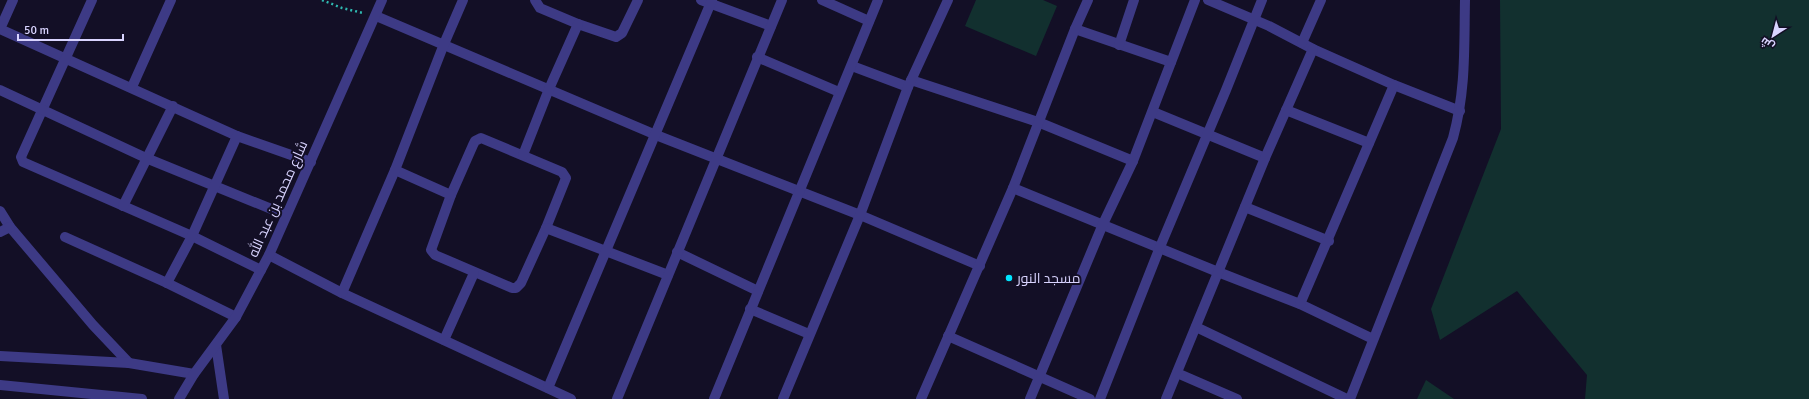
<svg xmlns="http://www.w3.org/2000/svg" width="1809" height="399" viewBox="0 0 1809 399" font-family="Signika,Cairo,sans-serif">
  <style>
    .green { fill: #12302f }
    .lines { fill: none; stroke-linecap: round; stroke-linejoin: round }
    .path { stroke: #2fb8b0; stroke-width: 2.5; stroke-dasharray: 2 3; stroke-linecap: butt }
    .minor { stroke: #3d3a85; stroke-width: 10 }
    .poi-dot { fill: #00e5ff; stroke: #130f26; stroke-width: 1.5 }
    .labels { text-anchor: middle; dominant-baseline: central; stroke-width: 4; stroke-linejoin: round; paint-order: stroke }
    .street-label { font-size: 14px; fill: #d9d4ff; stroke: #130f26 }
    .poi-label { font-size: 14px; fill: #d9d4ff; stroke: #130f26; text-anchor: start }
  </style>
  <rect width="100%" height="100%" fill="#130f26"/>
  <!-- green -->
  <g class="green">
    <path d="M976 0H1043L1057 6 1036 56 965 26Z"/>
    <path d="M1500 0H1809V399H1585L1587 375 1517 291 1440 340 1431 309 1501 129Z"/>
    <path d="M1426 380 1454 399H1417Z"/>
  </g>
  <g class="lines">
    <!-- path -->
    <path class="path" d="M322 0 342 8 363 13"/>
    <!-- minor -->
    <g class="minor">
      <path d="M13 0 0 29 237 136 311 162"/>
      <path d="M92 0 21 157 23 162 192 236 261 270"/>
      <path d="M535 0 540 8 578 24 616 37 622 33 638 0"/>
      <path d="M701 0 771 26"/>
      <path d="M822 0 869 21"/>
      <path d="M1208 0 1269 26 1313 49 1394 85 1460 111"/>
      <path d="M376 16 656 135 860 215 980 266"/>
      <path d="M1075 29 1171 62"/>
      <path d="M1302 43 1321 0"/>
      <path d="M1119 45 1134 0"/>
      <path d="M757 57 839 92"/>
      <path d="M852 66 908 87"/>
      <path d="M911 80 1038 122 1133 161"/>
      <path d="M132 87 171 0"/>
      <path d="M0 90 146 158 286 215"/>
      <path d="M1286 110 1369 143"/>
      <path d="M1153 112 1265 158"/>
      <path d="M481 138 562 172 566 178 546 228 521 283 516 288H512L435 255 431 250 451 195 473 145 475 141Z"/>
      <path d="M523 155 549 89 578 24"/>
      <path d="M395 170 451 195"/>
      <path d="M1013 188 1218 272 1300 304 1373 339"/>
      <path d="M123 206 173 106"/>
      <path d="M1245 207 1329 241"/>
      <path d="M0 211 10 227 93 325 129 363"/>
      <path d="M546 228 668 275"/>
      <path d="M0 232 10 227"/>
      <path d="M65 237 167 283 236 317"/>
      <path d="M677 252 758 291"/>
      <path d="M269 255 342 293 571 399"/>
      <path d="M167 283 192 236 237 136"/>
      <path d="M342 293 395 170 444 44 463 0"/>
      <path d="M1300 304 1394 85"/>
      <path d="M750 309 809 334"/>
      <path d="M1196 327 1347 399"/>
      <path d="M948 336 1090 399"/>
      <path d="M444 340 474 273"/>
      <path d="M216 345 224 399"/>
      <path d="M0 356 129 363 194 374"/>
      <path d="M1177 373 1237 399"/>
      <path d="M0 385 142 399"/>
      <path d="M548 388 712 0"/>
      <path d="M179 399 194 374 236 317 269 255 382 0"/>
      <path d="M617 399 782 0"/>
      <path d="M714 399 878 0"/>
      <path d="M783 399 860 215 908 87 948 0"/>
      <path d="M921 399 1013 188 1075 29 1088 0"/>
      <path d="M1030 399 1103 224 1133 161 1195 0"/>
      <path d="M1100 399 1160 247 1226 90 1262 0"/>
      <path d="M1166 399 1265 158 1313 49"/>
      <path d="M1350 399 1453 138C1466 90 1464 49 1465 0"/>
    </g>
  </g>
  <!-- markers -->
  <circle class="poi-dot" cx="1009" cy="278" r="4"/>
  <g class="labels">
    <!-- street labels -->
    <g class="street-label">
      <text transform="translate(278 199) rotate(-66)">شارع محمد بن عبد الله</text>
    </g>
    <!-- poi labels -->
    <g class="poi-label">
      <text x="1017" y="278">مسجد النور</text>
    </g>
  </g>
  <!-- north arrow -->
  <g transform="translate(1773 36) rotate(216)" stroke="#130f26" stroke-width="3" paint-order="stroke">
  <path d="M0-3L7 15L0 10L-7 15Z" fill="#d9d4ff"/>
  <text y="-6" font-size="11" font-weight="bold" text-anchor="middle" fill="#d9d4ff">ش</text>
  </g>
  <!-- scale -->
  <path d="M18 34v6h105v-6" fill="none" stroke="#d9d4ff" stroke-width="2"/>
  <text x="24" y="34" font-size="12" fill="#d9d4ff" stroke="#130f26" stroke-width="3" paint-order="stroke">50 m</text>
</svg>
